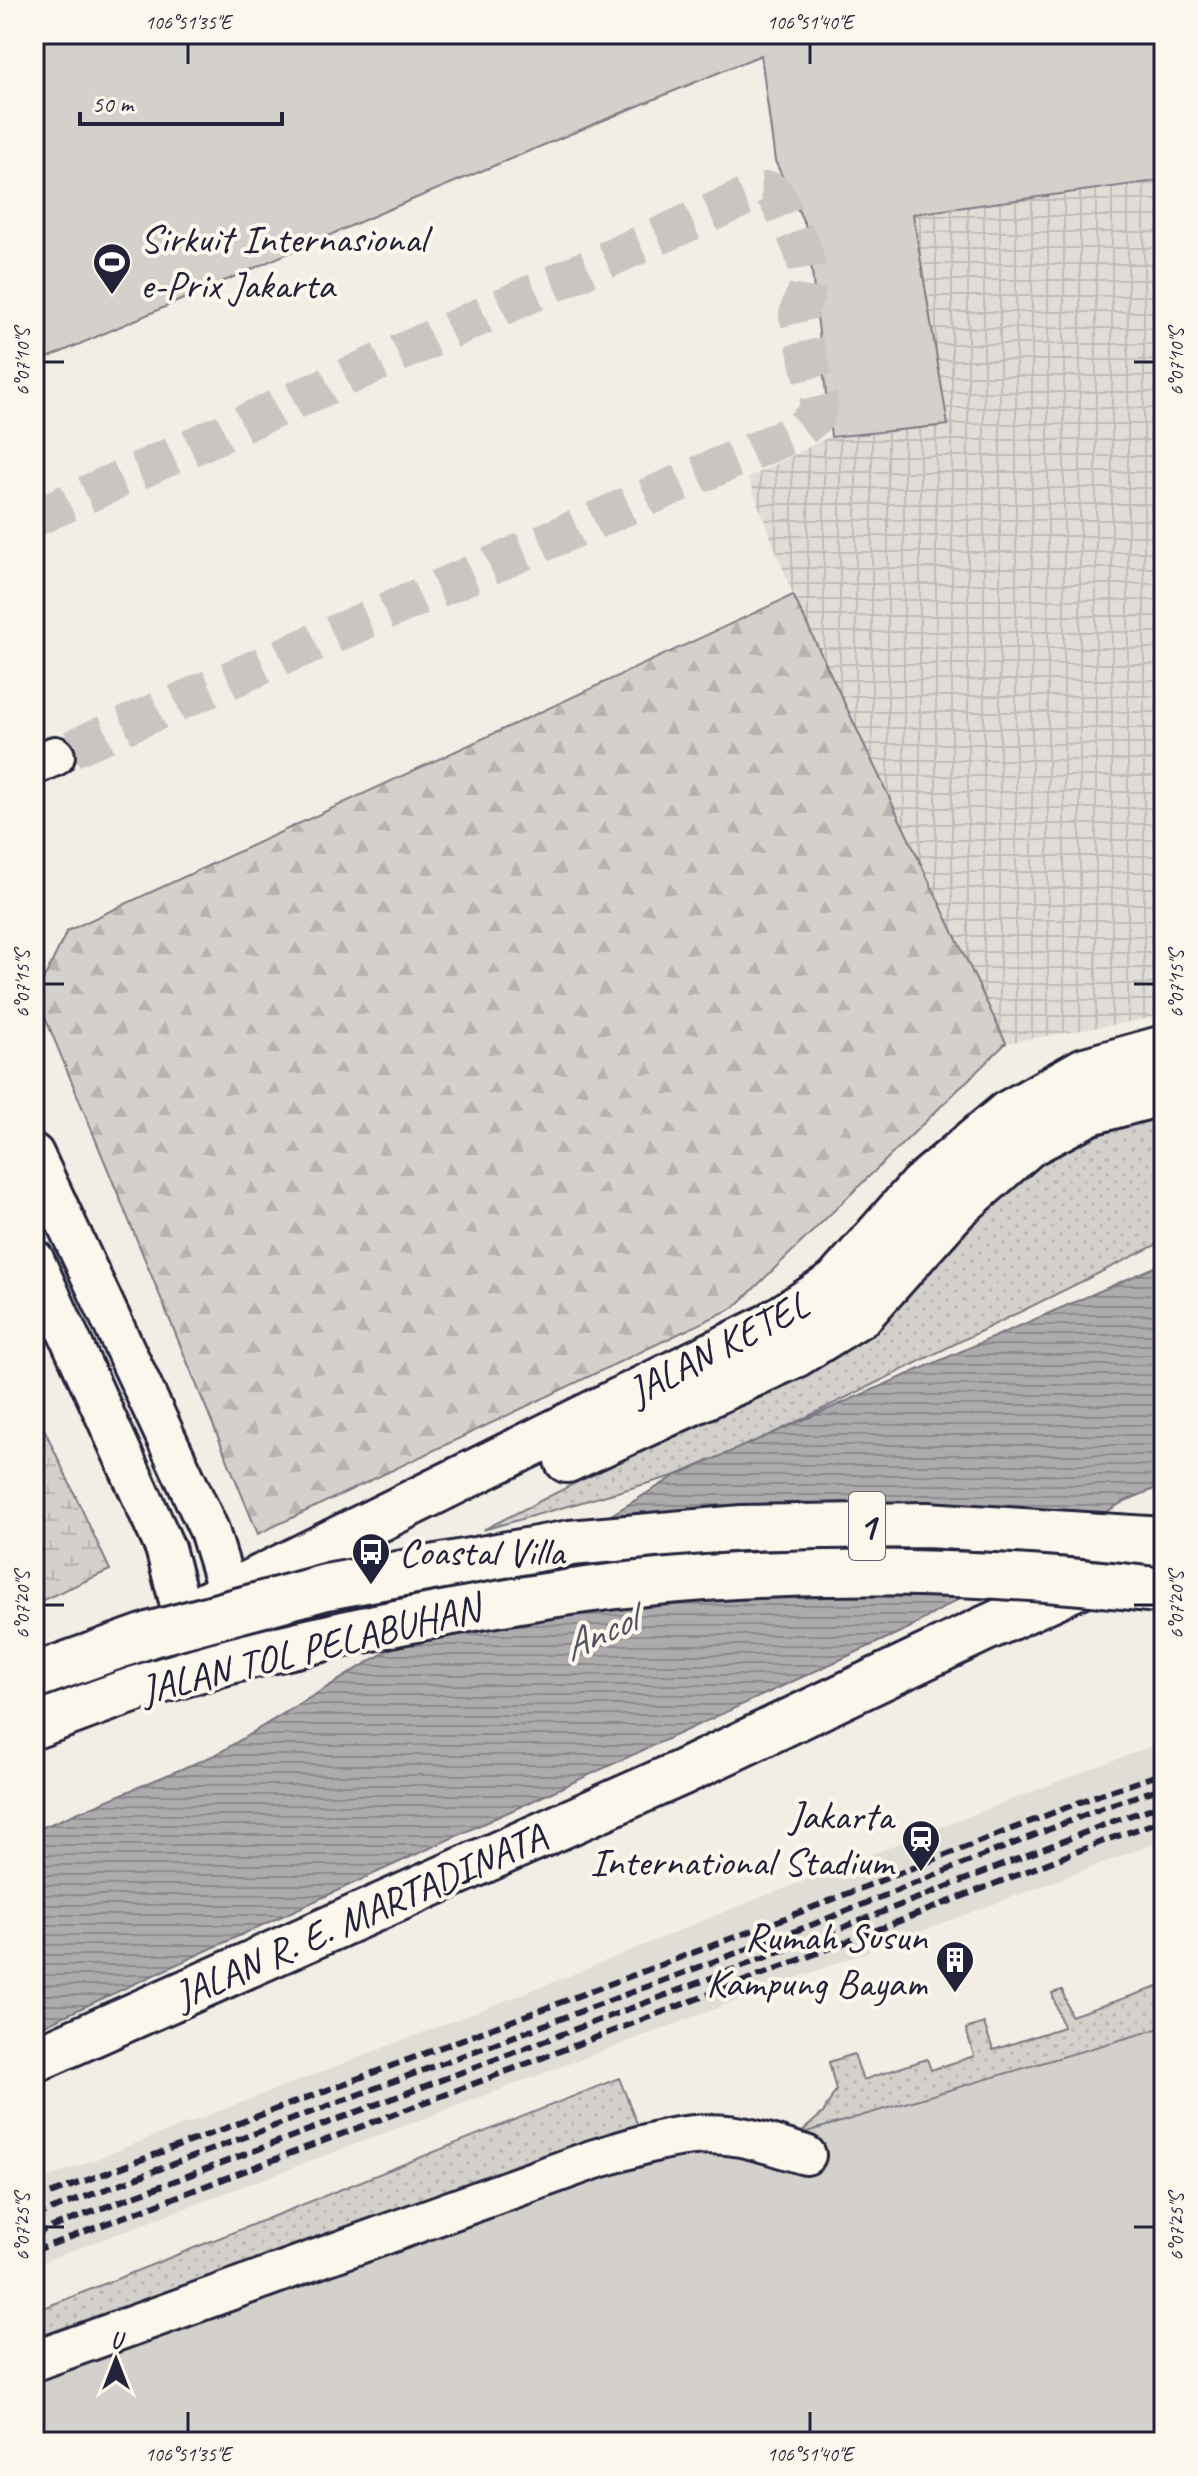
<svg xmlns="http://www.w3.org/2000/svg" width="1198" height="2476" viewBox="0 0 1198 2476" font-family="Caveat,sans-serif">
  <style>
    .built { fill: #e0dcd6 }
    .industrial { fill: url(#industrial-grid) }
    .grass { fill: url(#grass-dots); stroke: #7b7a84; stroke-width: 2 }
    .forest { fill: url(#forest-firs); stroke: #7b7a84; stroke-width: 2 }
    .wetland { fill: url(#wetland-marsh); stroke: #7b7a84; stroke-width: 2 }
    .pitch { fill: #d4d1cc; stroke: #7b7a84; stroke-width: 2 }
    .water { fill: url(#water-rules); stroke: #76747f; stroke-width: 2 }
    .lines { fill: none; stroke-linecap: round; stroke-linejoin: round }
    .minor-tunnel { stroke: #c8c5c3; stroke-width: 38; stroke-dasharray: 38 19; stroke-linecap: butt }
    .minor-casing { stroke: #22223b; stroke-width: 44 }
    .highway-casing { stroke: #22223b; stroke-width: 50 }
    .minor { stroke: #fbf7ec; stroke-width: 38 }
    .highway { stroke: #fbf7ec; stroke-width: 44 }
    .rail { stroke: #22223b; stroke-width: 6; stroke-dasharray: 12 6; stroke-linecap: butt }
    .highway-bridge-casing { stroke: #22223b; stroke-width: 50; stroke-linecap: butt }
    .highway-bridge { stroke: #fbf7ec; stroke-width: 44 }
    .ticks { fill: none; stroke: #22223b; stroke-width: 3 }
    .labels { text-anchor: middle; dominant-baseline: central; stroke-width: 8; stroke-linejoin: round; paint-order: stroke }
    .shield { fill: #fbf7ec; stroke: #636270; stroke-width: 2 }
    .shield-label { font-size: 38px; font-weight: bold; fill: #22223b }
    .poi-label { font-size: 40px; fill: #22223b; stroke: #fbf7ec; text-anchor: start }
    .street-label { font-size: 40px; fill: #22223b; stroke: #fbf7ec }
    .water-label { font-size: 42px; font-style: italic; fill: #535263; stroke: #fbf7ec }
    .neatline { fill: none; stroke: #22223b; stroke-width: 3 }
    .ticks-label { font-size: 20px; text-anchor: middle; fill: #22223b }
  </style>
  <defs>
    <pattern id="industrial-grid" width="8" height="8" patternUnits="userSpaceOnUse" patternTransform="scale(2)"><rect width="8" height="8" fill="#e0dcd6"/><path d="M0 4h8M4 0v8" fill="none" stroke="#c0bcb9"/></pattern>
    <pattern id="grass-dots" width="8" height="8" patternUnits="userSpaceOnUse" patternTransform="scale(2)"><rect width="8" height="8" fill="#d4d1cc"/><path d="M2 2h.1M6 6h.1" fill="none" stroke="#b6b3b0" stroke-width="1.8" stroke-linecap="round"/></pattern>
    <pattern id="forest-firs" width="22" height="20" patternUnits="userSpaceOnUse" patternTransform="scale(2)"><rect width="22" height="20" fill="#d4d1cc"/><path d="M5 1l3.5 6h-7zM16 11l3.5 6h-7z" fill="#b6b3b0"/></pattern>
    <pattern id="wetland-marsh" width="20" height="14" patternUnits="userSpaceOnUse" patternTransform="scale(2)"><rect width="20" height="14" fill="#d4d1cc"/><path d="M1 5h8M5 5V1M11 12h8M15 12V8" fill="none" stroke="#b6b3b0"/></pattern>
    <pattern id="water-rules" width="6" height="5" patternUnits="userSpaceOnUse" patternTransform="scale(2)"><rect width="6" height="5" fill="#aeabad"/><path d="M0 2.5h6" fill="none" stroke="#8d8b8e"/></pattern>
  </defs>
  <rect width="100%" height="100%" fill="#f2eee5"/>
  <filter id="ink" filterUnits="userSpaceOnUse"><feTurbulence type="fractalNoise" baseFrequency=".0125" numOctaves="2"/><feDisplacementMap in="SourceGraphic" scale="16" xChannelSelector="R" yChannelSelector="G"/><feConvolveMatrix kernelMatrix="1 2 1 2 8 2 1 2 1" color-interpolation-filters="sRGB"/></filter>
  <g filter="url(#ink)">
    <!-- built -->
    <path class="built" d="M1164 1742V1840L34 2265V2183L569 1976 724 1912 1098 1766Z"/>
    <!-- industrial -->
    <path class="industrial" d="M1164 180V1016L1006 1043 793 595 748 478 831 436 807 228Z"/>
    <!-- grass -->
    <g class="grass">
      <path d="M1164 1113V1241L764 1438 677 1475 483 1530 652 1444 748 1402 841 1355 966 1221 1047 1152Z"/>
      <path d="M1164 1985V2045L796 2140 807 2127 823 2113 836 2090 829 2062 854 2054 863 2080 927 2059 931 2070 974 2056 966 2029 984 2023 993 2050 1063 2027 1052 1993 1062 1990 1071 2016Z"/>
      <path d="M619 2078 643 2138 34 2357V2312Z"/>
    </g>
    <!-- forest -->
    <path class="forest" d="M793 595 1006 1043 735 1307 258 1534 36 995 67 931Z"/>
    <!-- wetland -->
    <path class="wetland" d="M34 1407 110 1570 34 1604Z"/>
    <!-- pitch -->
    <g class="pitch">
      <path d="M34 34H1164V180L913 214 948 425 831 437 807 229 775 161 761 55 385 211 34 364Z"/>
      <path d="M1164 2027V2442H34V2378L470 2217 689 2150 796 2135Z"/>
    </g>
    <!-- water -->
    <path class="water" d="M1164 1263V1485L1125 1501 909 1628 34 2030V1831L217 1754 677 1475Z"/>
    <g class="lines">
      <!-- minor-tunnel -->
      <path class="minor-tunnel" d="M34 518 759 191H771L776 196C789 223 811 255 808 285 807 296 799 304 798 315L819 402 816 416 797 432 55 756"/>
      <!-- minor casing -->
      <g class="minor-casing">
        <g id="minor">
          <path d="M34 765 55 756"/>
          <path d="M34 1154 209 1530 229 1595 245 1614"/>
          <path d="M34 1259 165 1548 183 1616 199 1635"/>
          <path d="M34 2361 592 2160C636 2147 680 2130 727 2135 753 2137 780 2148 806 2155"/>
        </g>
      </g>
      <!-- highway casing -->
      <g class="highway-casing">
        <g id="highway">
          <path d="M567 1460 795 1355 862 1313 955 1209 1029 1144 1090 1112 1164 1092"/>
          <path d="M570 1543 742 1528 927 1525 1164 1540"/>
          <path d="M193 1611 766 1328 836 1283 921 1186 1007 1114 1085 1070 1164 1048"/>
          <path d="M84 1692 213 1629"/>
          <path d="M34 2060 681 1773 982 1630 1164 1547"/>
        </g>
      </g>
      <!-- minor -->
      <use href="#minor" class="minor"/>
      <!-- highway -->
      <use href="#highway" class="highway"/>
      <!-- rail -->
      <g class="rail">
        <path d="M34 2200 783 1919 1098 1795 1164 1773"/>
        <path d="M34 2216 814 1924 1107 1806 1164 1787"/>
        <path d="M34 2234 819 1937 1114 1821 1164 1804"/>
        <path d="M34 2251 823 1951 1109 1839 1164 1820"/>
      </g>
      <!-- highway-bridge casing -->
      <g class="highway-bridge-casing">
        <g id="highway-bridge">
          <path d="M34 1676 152 1634 326 1587 570 1543"/>
          <path d="M34 1726C79 1710 125 1691 171 1678 238 1657 308 1642 376 1627 459 1610 543 1594 627 1585 802 1566 989 1569 1164 1591"/>
        </g>
      </g>
      <!-- highway-bridge -->
      <use href="#highway-bridge" class="highway-bridge"/>
    </g>
  </g>
  <!-- ticks -->
  <path class="ticks" d="M188 44V64M810 44V64M44 362H64M1134 362H1154M44 984H64M1134 984H1154M44 1605H64M1134 1605H1154M44 2227H64M1134 2227H1154M188 2412V2432M810 2412V2432"/>
  <!-- icons -->
  <defs>
    <g id="stadium-pin" transform="scale(2)"><path d="M0 17L-7.5 6A9.5 9.5 0 1 1 7.5 6Z" fill="#22223b" stroke="#fbf7ec"/><path d="M0-5a6.5 5 0 1 0 0 10a6.5 5 0 1 0 0-10ZM-3.5-1.8h7v3.6h-7Z" fill="#fff"/></g>
    <g id="bus-pin" transform="scale(2)"><path d="M0 17L-7.5 6A9.5 9.5 0 1 1 7.5 6Z" fill="#22223b" stroke="#fbf7ec"/><path d="M-5-6H5V4H4V6H2V4H-2V6H-4V4H-5ZM-3.5-4V0h7V-4ZM-3.5 1.2v1.5H-2V1.2ZM2 1.2v1.5H3.5V1.2Z" fill="#fff"/></g>
    <g id="station-pin" transform="scale(2)"><path d="M0 17L-7.5 6A9.5 9.5 0 1 1 7.5 6Z" fill="#22223b" stroke="#fbf7ec"/><path d="M-3-6H3Q5-6 5-4V2Q5 4 3 4L4.5 6H3L1.5 4h-3L-3 6H-4.5L-3 4Q-5 4-5 2V-4Q-5-6-3-6ZM-3.5-4v3h7v-3ZM-3.5 1v1.5H-2V1ZM2 1v1.5H3.5V1Z" fill="#fff"/></g>
    <g id="building-pin" transform="scale(2)"><path d="M0 17L-7.5 6A9.5 9.5 0 1 1 7.5 6Z" fill="#22223b" stroke="#fbf7ec"/><path d="M-4-6H4V6H1V3H-1V6H-4ZM-2.5-4.3h1.7v1.8h-1.7ZM.8-4.3h1.7v1.8H.8ZM-2.5-1h1.7V.8h-1.7ZM.8-1h1.7V.8H.8Z" fill="#fff"/></g>
  </defs>
  <g fill-rule="evenodd">
    <use href="#stadium-pin" x="112" y="262"/>
    <use href="#bus-pin" x="371" y="1552"/>
    <use href="#station-pin" x="921" y="1839"/>
    <use href="#building-pin" x="955" y="1960"/>
  </g>
  <g class="labels">
    <!-- shield labels -->
    <rect class="shield" x="849" y="1492" width="36" height="68" rx="6"/>
    <g class="shield-label">
      <text x="867" y="1526">1</text>
    </g>
    <!-- poi labels -->
    <g class="poi-label">
      <text x="140" y="239">Sirkuit Internasional<tspan x="140" dy="46">e-Prix Jakarta</tspan></text>
      <text x="399" y="1552">Coastal Villa</text>
      <text x="893" y="1816" text-anchor="end">Jakarta<tspan x="893" dy="46">International Stadium</tspan></text>
      <text x="927" y="1937" text-anchor="end">Rumah Susun<tspan x="927" dy="46">Kampung Bayam</tspan></text>
    </g>
    <!-- street labels -->
    <g class="street-label">
      <text transform="translate(718 1348) rotate(-28)">JALAN KETEL</text>
      <text transform="translate(310 1649) rotate(-14)">JALAN TOL PELABUHAN</text>
      <text transform="translate(360 1916) rotate(-24)">JALAN R. E. MARTADINATA</text>
    </g>
    <!-- water labels -->
    <g class="water-label">
      <text transform="translate(599 1633) rotate(-25)">Ancol</text>
    </g>
  </g>
  <!-- margin -->
  <rect width="1198" height="2476" fill="none" stroke="#fbf7ec" stroke-width="88"/>
  <!-- north arrow -->
  <g transform="translate(116 2360)" stroke="#fbf7ec" stroke-width="6" paint-order="stroke">
  <path d="M0-6L14 30L0 20L-14 30Z" fill="#22223b"/>
  <text y="-12" font-size="22" font-weight="bold" text-anchor="middle" fill="#22223b">U</text>
  </g>
  <!-- scale -->
  <path d="M80 112v12h202v-12" fill="none" stroke="#22223b" stroke-width="4"/>
  <text x="92" y="112" font-size="24" fill="#22223b" stroke="#fbf7ec" stroke-width="6" paint-order="stroke">50 m</text>
  <rect x="44" y="44" width="1110" height="2388" class="neatline"/>
  <g class="ticks-label">
    <text x="188" y="29">106°51'35"E</text>
    <text x="810" y="29">106°51'40"E</text>
    <text transform="translate(22 362) rotate(-90)" y="7">6°07'10"S</text>
    <text transform="translate(1176 362) rotate(-90)" y="7">6°07'10"S</text>
    <text transform="translate(22 984) rotate(-90)" y="7">6°07'15"S</text>
    <text transform="translate(1176 984) rotate(-90)" y="7">6°07'15"S</text>
    <text transform="translate(22 1605) rotate(-90)" y="7">6°07'20"S</text>
    <text transform="translate(1176 1605) rotate(-90)" y="7">6°07'20"S</text>
    <text transform="translate(22 2227) rotate(-90)" y="7">6°07'25"S</text>
    <text transform="translate(1176 2227) rotate(-90)" y="7">6°07'25"S</text>
    <text x="188" y="2461">106°51'35"E</text>
    <text x="810" y="2461">106°51'40"E</text>
  </g>
</svg>
